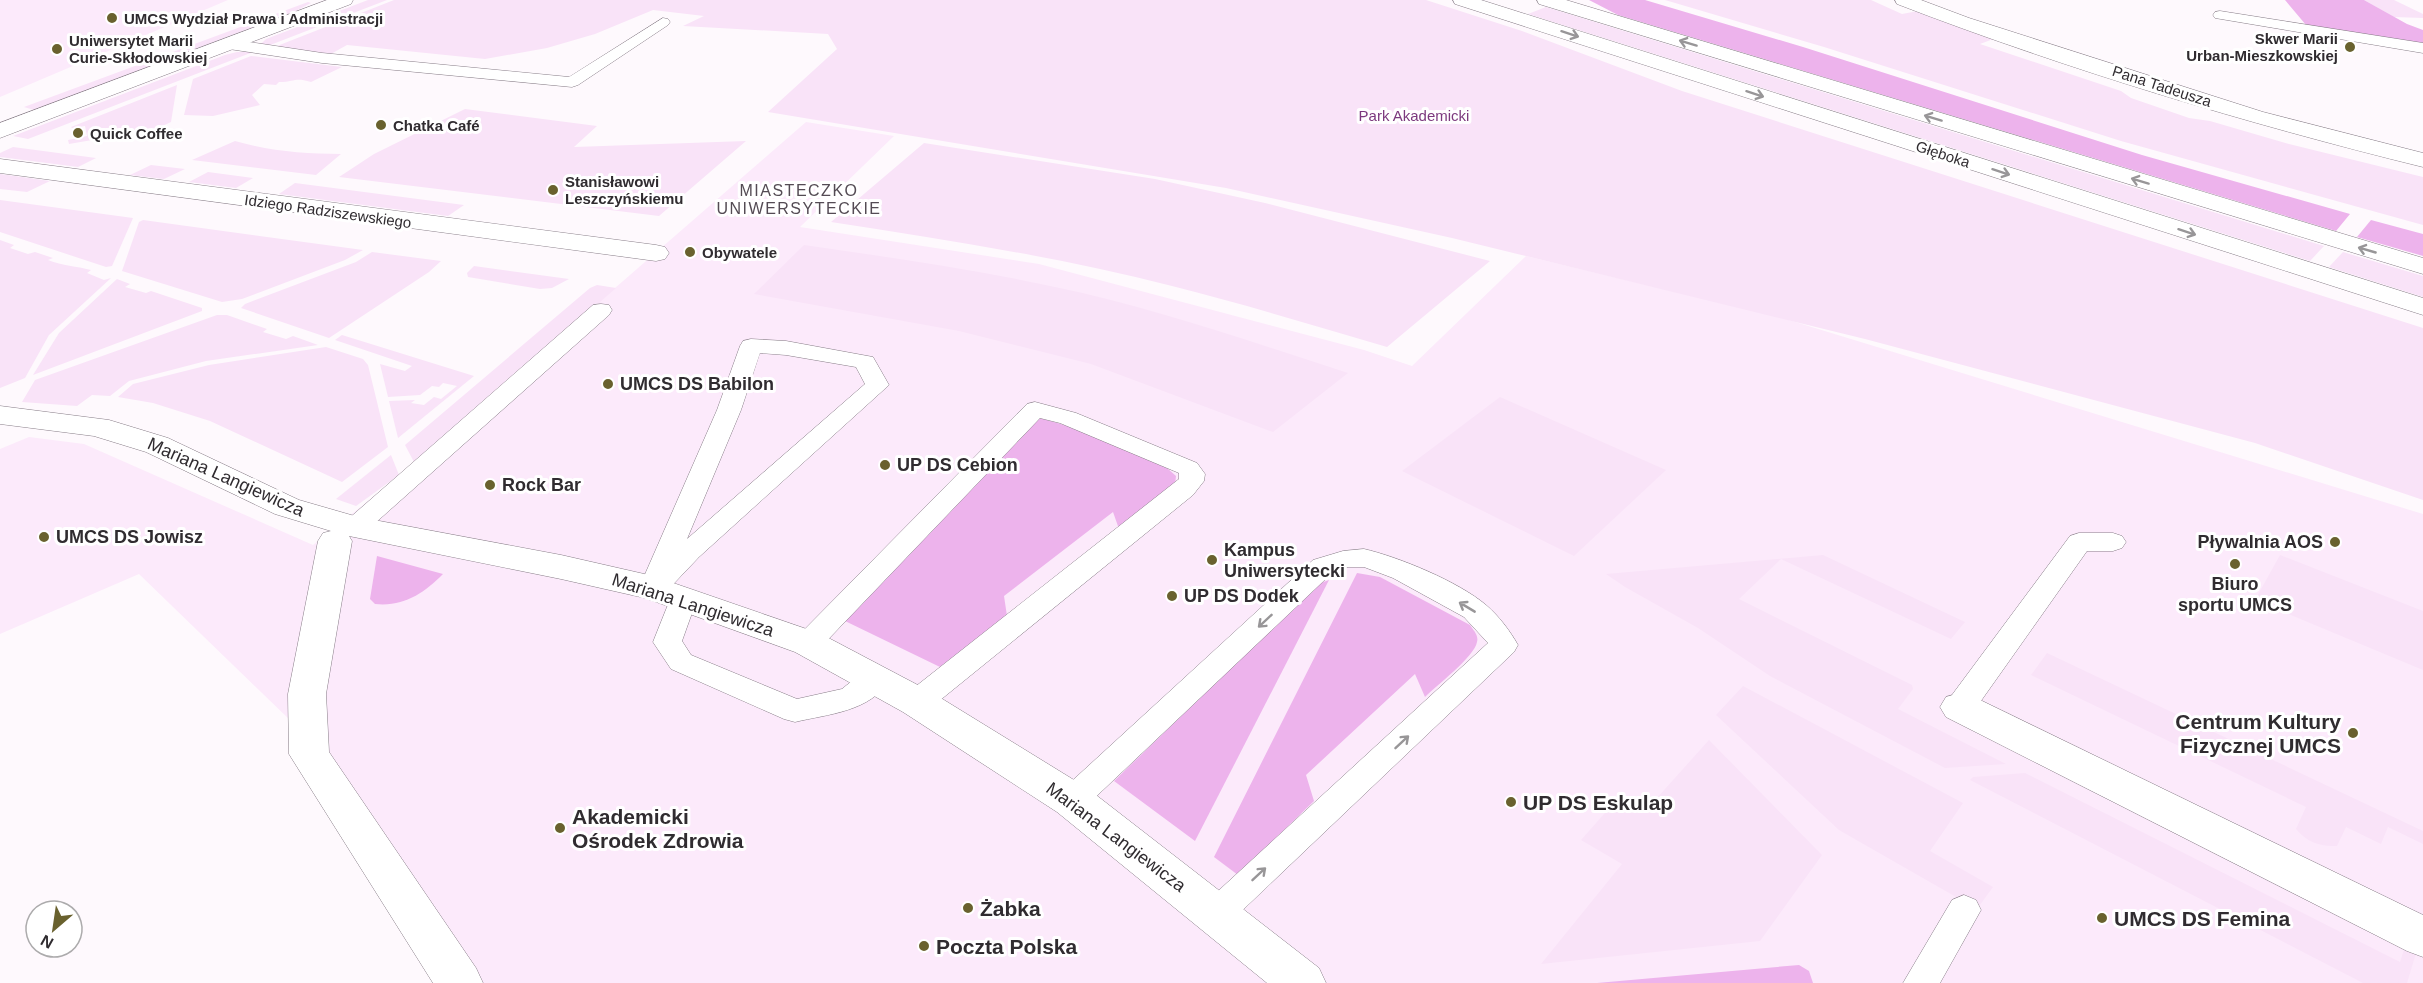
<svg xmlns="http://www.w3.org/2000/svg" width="2423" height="983" viewBox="0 0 2423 983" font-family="Helvetica,sans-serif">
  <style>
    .built { fill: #fceafb }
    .green { fill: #f9e3f8 }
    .forest { fill: #edb3ec }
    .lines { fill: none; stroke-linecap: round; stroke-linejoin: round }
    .lane-casing { stroke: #877d87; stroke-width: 1 }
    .street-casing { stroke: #877d87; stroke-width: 1 }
    .secondary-casing { stroke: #877d87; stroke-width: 1 }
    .lane { fill: #fff; fill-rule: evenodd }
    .street { fill: #fff; fill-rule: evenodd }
    .secondary { fill: #fff; fill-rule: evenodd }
    .oneway { stroke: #989698 }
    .poi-dot { fill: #69612e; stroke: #fff; stroke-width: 2 }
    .labels { text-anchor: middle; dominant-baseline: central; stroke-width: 6; stroke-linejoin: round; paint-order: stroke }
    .far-poi-label { font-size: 15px; font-weight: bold; fill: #302c30; stroke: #fff; text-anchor: start }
    .far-street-label { font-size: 15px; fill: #302c30; stroke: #fff }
    .far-park-label { font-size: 15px; fill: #7c397e; stroke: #fff }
    .far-neighbourhood-label { font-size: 16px; letter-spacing: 1.5px; fill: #544b54; stroke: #fff }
    .poi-label { font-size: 18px; font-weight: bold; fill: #302c30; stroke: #fff; text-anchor: start }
    .street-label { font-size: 18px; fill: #302c30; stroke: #fff }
    .near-poi-label { font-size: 21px; font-weight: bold; fill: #302c30; stroke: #fff; text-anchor: start }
  </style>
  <rect width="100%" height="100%" fill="#fef9fd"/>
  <!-- built -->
  <g class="built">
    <path d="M0 0H228L0 97Z"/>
    <path d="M806 122 894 136 800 227 1039 264 1364 350 1412 366 1526 256 1779 317 2423 514V983H480L323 752 139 574 0 634V449L29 437 84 444 313 545 393 481Z"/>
  </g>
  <!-- green -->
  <g class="green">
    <path d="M368 0H387L265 47 261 44 266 39Z"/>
    <path d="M394 0H1426L1522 31 1682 91 2423 328V500L2255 443 1865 339 1452 238 1226 188 768 112 837 49 828 34 683 26 704 16 653 10 595 34 547 48 485 59 347 45 329 55 272 48Z"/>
    <path d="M1665 0H1871L1902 14 1918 11 1996 38 1980 44 2121 91 2131 98 2189 118 2210 121 2289 144 2423 177V225L2121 141 1824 47Z"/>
    <path d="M2364 0H2394L2423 14V18L2394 17Z"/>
    <path d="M308 2 311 3 296 11 34 110 24 107Z"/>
    <path d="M1546 7 2324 246 2310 261 1528 14Z"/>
    <path d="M237 52H253L28 139 13 136 225 55Z"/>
    <path d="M251 56 342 67 311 82C294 77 296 82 279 82L276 85 264 84 252 95 260 105 213 116 184 115 193 79Z"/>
    <path d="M177 85 171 122 156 129 69 144 68 140 87 136 85 126 72 128 71 127Z"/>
    <path d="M465 109 597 126 574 147 746 141 659 216 339 177 374 154Z"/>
    <path d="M235 141C270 151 304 154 341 154L316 175 192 160Z"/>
    <path d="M924 143 1155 179 1265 203 1490 261 1387 347C1315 326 1244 304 1172 286 1060 257 946 240 831 222Z"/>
    <path d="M13 147 96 158 78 167 0 157V153Z"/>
    <path d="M151 165 185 169 164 179 130 175Z"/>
    <path d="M208 172 253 178 236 188 189 182Z"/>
    <path d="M0 174 50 181 27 192 0 189Z"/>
    <path d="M295 183 464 205 448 216 279 194Z"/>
    <path d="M0 200 133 218 112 266 106 267 0 232Z"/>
    <path d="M143 220 363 250 345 260 242 299 222 302 122 271 139 222Z"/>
    <path d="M0 240 14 245 10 248 28 254 35 252 53 258 48 260C63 266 76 266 91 270L87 273 104 280 111 278 49 335 25 378 0 388Z"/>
    <path d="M804 245C888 257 972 269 1055 287 1155 308 1252 342 1348 373L1273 432 1091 364 959 331 754 294Z"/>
    <path d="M372 252 441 261 429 272 329 338 241 308 245 304 356 262Z"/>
    <path d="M2343 252 2423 276V297L2329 267Z"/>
    <path d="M474 266 569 279 552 288 540 289 468 277 467 273Z"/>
    <path d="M117 279 130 284 125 287 146 293 151 291 202 308V311L33 375 59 333Z"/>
    <path d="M597 285 616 288 599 303 595 304 414 462 405 445 590 288Z"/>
    <path d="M217 315H227L267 329 263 332 286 339 293 336 318 345 206 361 129 381 110 396 92 395 77 406 22 402 35 380Z"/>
    <path d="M342 335 474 376 398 438 389 401 415 400 411 403 424 405 434 397 441 399 457 386 443 383 439 387 432 386 420 395 388 397 380 364 405 371 412 366 335 340Z"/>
    <path d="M326 347 363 359 368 365 388 447 342 482 210 421 153 403 118 397 133 384 209 365Z"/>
    <path d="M1500 397 1666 470 1574 556 1402 471Z"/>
    <path d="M391 455 399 475 356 506 336 499Z"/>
    <path d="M1823 555 1965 622 1951 639 1781 559 1739 599 1912 685 1913 689 1898 709 2006 764 1945 768 1770 676 1698 628 1625 587 1606 574Z"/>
    <path d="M2280 555 2423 611V670L2255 600Z"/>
    <path d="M2047 653 2423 831V844L2388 827 2381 844 2346 827 2337 846C2320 847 2307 842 2296 829L2306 807 2031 675Z"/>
    <path d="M1743 686 1963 803 1930 851 1993 887 1977 909 1839 830 1716 715Z"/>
    <path d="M1709 740 1822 855 1760 941 1541 964 1622 864 1581 840 1612 805 1656 799Z"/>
    <path d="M2025 773 2400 962 2409 934 2420 940 2407 983H2363L1970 780 1973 777Z"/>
  </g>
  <!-- forest -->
  <g class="forest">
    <path d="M1589 0H1645L1803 47 2142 155 2350 214 2336 231 1618 15Z"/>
    <path d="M2285 0H2364L2407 24 2423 30V44L2306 25Z"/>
    <path d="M2371 220 2423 234V256L2357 237Z"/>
    <path d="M1040 418 1071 427 1167 468 1176 476 1175 485 1119 529 1113 512 1004 596 1007 616 940 667 845 621Z"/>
    <path d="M377 556 443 574C424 593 404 607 375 604L370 599Z"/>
    <path d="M1357 573 1380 577 1470 625C1473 630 1479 635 1477 642 1475 656 1436 686 1425 697L1415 674 1306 775 1314 801 1238 875 1214 857Z"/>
    <path d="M1329 580 1195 841 1114 781 1318 584Z"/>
    <path d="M1799 965 1809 971 1813 983H1597Z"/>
  </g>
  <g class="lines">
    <!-- lane casing -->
    <g class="lane-casing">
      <g id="lane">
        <path d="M2220 11 2423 43V53L2215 18 2213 15 2215 12Z"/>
        <path d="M663 18 668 19 670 22 668 25 578 85 572 87 322 63 229 49 221 44 229 39 322 53 569 77Z"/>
        <path d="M601 304 609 305 612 310 609 315 364 533 355 535 346 533 342 527 346 521 593 305Z"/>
        <path d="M751 339 786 341 873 357 889 385 699 557 663 595 653 597 643 595 639 588 717 410 740 346 743 341ZM760 353 786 355 856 367 865 384 687 539 741 410Z"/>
        <path d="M1035 402 1076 413 1197 463 1205 474 1204 481 1193 495 928 710 917 713 906 710 902 702 906 694 1179 479V473L1060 423 1040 418 818 650 808 653 798 650 794 643 798 636 1027 404Z"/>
        <path d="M2079 533H2113L2122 536 2126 542 2122 548 2113 551H2087L1971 715 1960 718 1949 715 1945 707 1949 699 2070 536Z"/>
        <path d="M1364 549C1399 557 1459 582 1486 605 1499 616 1510 631 1518 645L1514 652 1228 924 1216 929 1204 924 1198 914 1204 904 1488 643 1464 617 1393 578 1364 567H1348L1333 572 1083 809 1072 813 1061 809 1056 800 1061 791 1313 560 1343 551Z"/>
        <path d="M683 590 693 592 697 599 682 641 691 655 797 699 842 689 864 671 875 668 886 671 890 679C871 712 828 714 795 722L784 719 671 669 653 642 673 592Z"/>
        <path d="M1964 895 1976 900 1981 910 1940 983H1903L1952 900Z"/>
      </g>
    </g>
    <!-- street casing -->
    <g class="street-casing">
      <g id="street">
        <path d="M1895 0H1921L1969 18 2263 112 2423 153V167C2245 123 2069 70 1897 4Z"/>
        <path d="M0 159 656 245 665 247 669 253 665 259 656 261 0 173Z"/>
        <path d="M0 406 109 420 168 438 299 500 358 517 561 555 653 576 821 634 931 692 1087 788 1319 968 1326 983H1267L1057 812 903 712 795 652 645 598 561 579 349 536 352 541 326 694 329 752 476 968 483 983H433L289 754 288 694 318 541 323 533 331 531 275 514 146 452 94 436 0 424Z"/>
        <path d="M1960 693 1974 697 2423 915V957L2407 951 1946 717 1940 707 1946 697Z"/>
      </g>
    </g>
    <!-- secondary casing -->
    <g class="secondary-casing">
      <g id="secondary">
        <path d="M327 0H353L351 4 0 138V123Z"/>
        <path d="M1453 0H1481L2423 298V315L1455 4Z"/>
        <path d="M1537 0H1566L2423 258V274L1539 4Z"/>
      </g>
    </g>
    <!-- lane -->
    <use href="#lane" class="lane"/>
    <!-- street -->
    <use href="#street" class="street"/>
    <!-- secondary -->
    <use href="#secondary" class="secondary"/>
  </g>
  <!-- one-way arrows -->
  <defs><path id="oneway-shaft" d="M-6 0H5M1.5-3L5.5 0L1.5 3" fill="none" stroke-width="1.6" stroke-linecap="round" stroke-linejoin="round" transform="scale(1.5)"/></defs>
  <g class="oneway">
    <use href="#oneway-shaft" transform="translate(1570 34) rotate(18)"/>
    <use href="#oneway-shaft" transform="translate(1688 43) rotate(-163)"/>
    <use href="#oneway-shaft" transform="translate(1755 94) rotate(18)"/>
    <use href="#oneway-shaft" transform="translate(1933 118) rotate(-163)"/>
    <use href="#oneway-shaft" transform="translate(2001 172) rotate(18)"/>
    <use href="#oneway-shaft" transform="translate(2140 181) rotate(-163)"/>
    <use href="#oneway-shaft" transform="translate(2187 232) rotate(18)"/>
    <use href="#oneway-shaft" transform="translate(2367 250) rotate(-164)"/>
    <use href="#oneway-shaft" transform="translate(1467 607) rotate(-149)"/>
    <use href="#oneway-shaft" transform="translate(1265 621) rotate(137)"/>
    <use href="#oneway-shaft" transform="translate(1402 742) rotate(-43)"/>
    <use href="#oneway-shaft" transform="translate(1259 874) rotate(-43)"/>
  </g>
  <!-- markers -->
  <g class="poi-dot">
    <circle cx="112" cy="18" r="6"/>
    <circle cx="2350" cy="47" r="6"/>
    <circle cx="57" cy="49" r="6"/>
    <circle cx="381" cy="125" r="6"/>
    <circle cx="78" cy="133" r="6"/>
    <circle cx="553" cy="190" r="6"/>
    <circle cx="690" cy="252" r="6"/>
    <circle cx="608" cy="384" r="6"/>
    <circle cx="885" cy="465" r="6"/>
    <circle cx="490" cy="485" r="6"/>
    <circle cx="44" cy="537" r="6"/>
    <circle cx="2335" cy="542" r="6"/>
    <circle cx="1212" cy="560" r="6"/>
    <circle cx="2235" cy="564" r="6"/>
    <circle cx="1172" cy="596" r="6"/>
    <circle cx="2353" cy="733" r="6"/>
    <circle cx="1511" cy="802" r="6"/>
    <circle cx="560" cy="828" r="6"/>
    <circle cx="968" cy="908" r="6"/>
    <circle cx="2102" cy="918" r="6"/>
    <circle cx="924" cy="946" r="6"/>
  </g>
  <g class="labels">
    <!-- far-poi labels -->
    <g class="far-poi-label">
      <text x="124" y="18">UMCS Wydział Prawa i Administracji</text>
      <text x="2338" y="38" text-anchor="end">Skwer Marii<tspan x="2338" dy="17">Urban-Mieszkowskiej</tspan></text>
      <text x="69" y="40">Uniwersytet Marii<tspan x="69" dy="17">Curie-Skłodowskiej</tspan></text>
      <text x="393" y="125">Chatka Café</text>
      <text x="90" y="133">Quick Coffee</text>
      <text x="565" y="181">Stanisławowi<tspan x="565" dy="17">Leszczyńskiemu</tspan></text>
      <text x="702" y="252">Obywatele</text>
    </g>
    <!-- far-street labels -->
    <g class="far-street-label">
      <text transform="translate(2162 86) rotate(18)">Pana Tadeusza</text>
      <text transform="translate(1943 154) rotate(18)">Głęboka</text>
      <text transform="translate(328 211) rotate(8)">Idziego Radziszewskiego</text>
    </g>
    <!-- far-park labels -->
    <g class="far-park-label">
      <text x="1414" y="115">Park Akademicki</text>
    </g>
    <!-- far-neighbourhood labels -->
    <g class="far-neighbourhood-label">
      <text x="799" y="190">MIASTECZKO<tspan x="799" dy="18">UNIWERSYTECKIE</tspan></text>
    </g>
    <!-- poi labels -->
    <g class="poi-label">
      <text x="620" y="384">UMCS DS Babilon</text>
      <text x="897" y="465">UP DS Cebion</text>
      <text x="502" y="485">Rock Bar</text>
      <text x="56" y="537">UMCS DS Jowisz</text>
      <text x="2323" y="542" text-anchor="end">Pływalnia AOS</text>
      <text x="1224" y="550">Kampus<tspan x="1224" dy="21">Uniwersytecki</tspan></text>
      <text x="2235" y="584" text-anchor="middle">Biuro<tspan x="2235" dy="21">sportu UMCS</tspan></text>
      <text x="1184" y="596">UP DS Dodek</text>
    </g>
    <!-- street labels -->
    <g class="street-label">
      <text transform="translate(226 477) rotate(24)">Mariana Langiewicza</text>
      <text transform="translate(693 605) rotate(18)">Mariana Langiewicza</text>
      <text transform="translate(1116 837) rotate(37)">Mariana Langiewicza</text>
    </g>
    <!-- near-poi labels -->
    <g class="near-poi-label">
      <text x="2341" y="721" text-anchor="end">Centrum Kultury<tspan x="2341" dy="24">Fizycznej UMCS</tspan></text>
      <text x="1523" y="802">UP DS Eskulap</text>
      <text x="572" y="816">Akademicki<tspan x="572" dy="24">Ośrodek Zdrowia</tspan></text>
      <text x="980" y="908">Żabka</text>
      <text x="2114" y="918">UMCS DS Femina</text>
      <text x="936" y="946">Poczta Polska</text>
    </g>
  </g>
  <!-- north arrow -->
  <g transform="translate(54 929) rotate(209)"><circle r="28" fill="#ffffff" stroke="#acabac" stroke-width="1.5"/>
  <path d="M0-4.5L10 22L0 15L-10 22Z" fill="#69612e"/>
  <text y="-9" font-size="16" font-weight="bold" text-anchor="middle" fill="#302c30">N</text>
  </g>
</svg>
